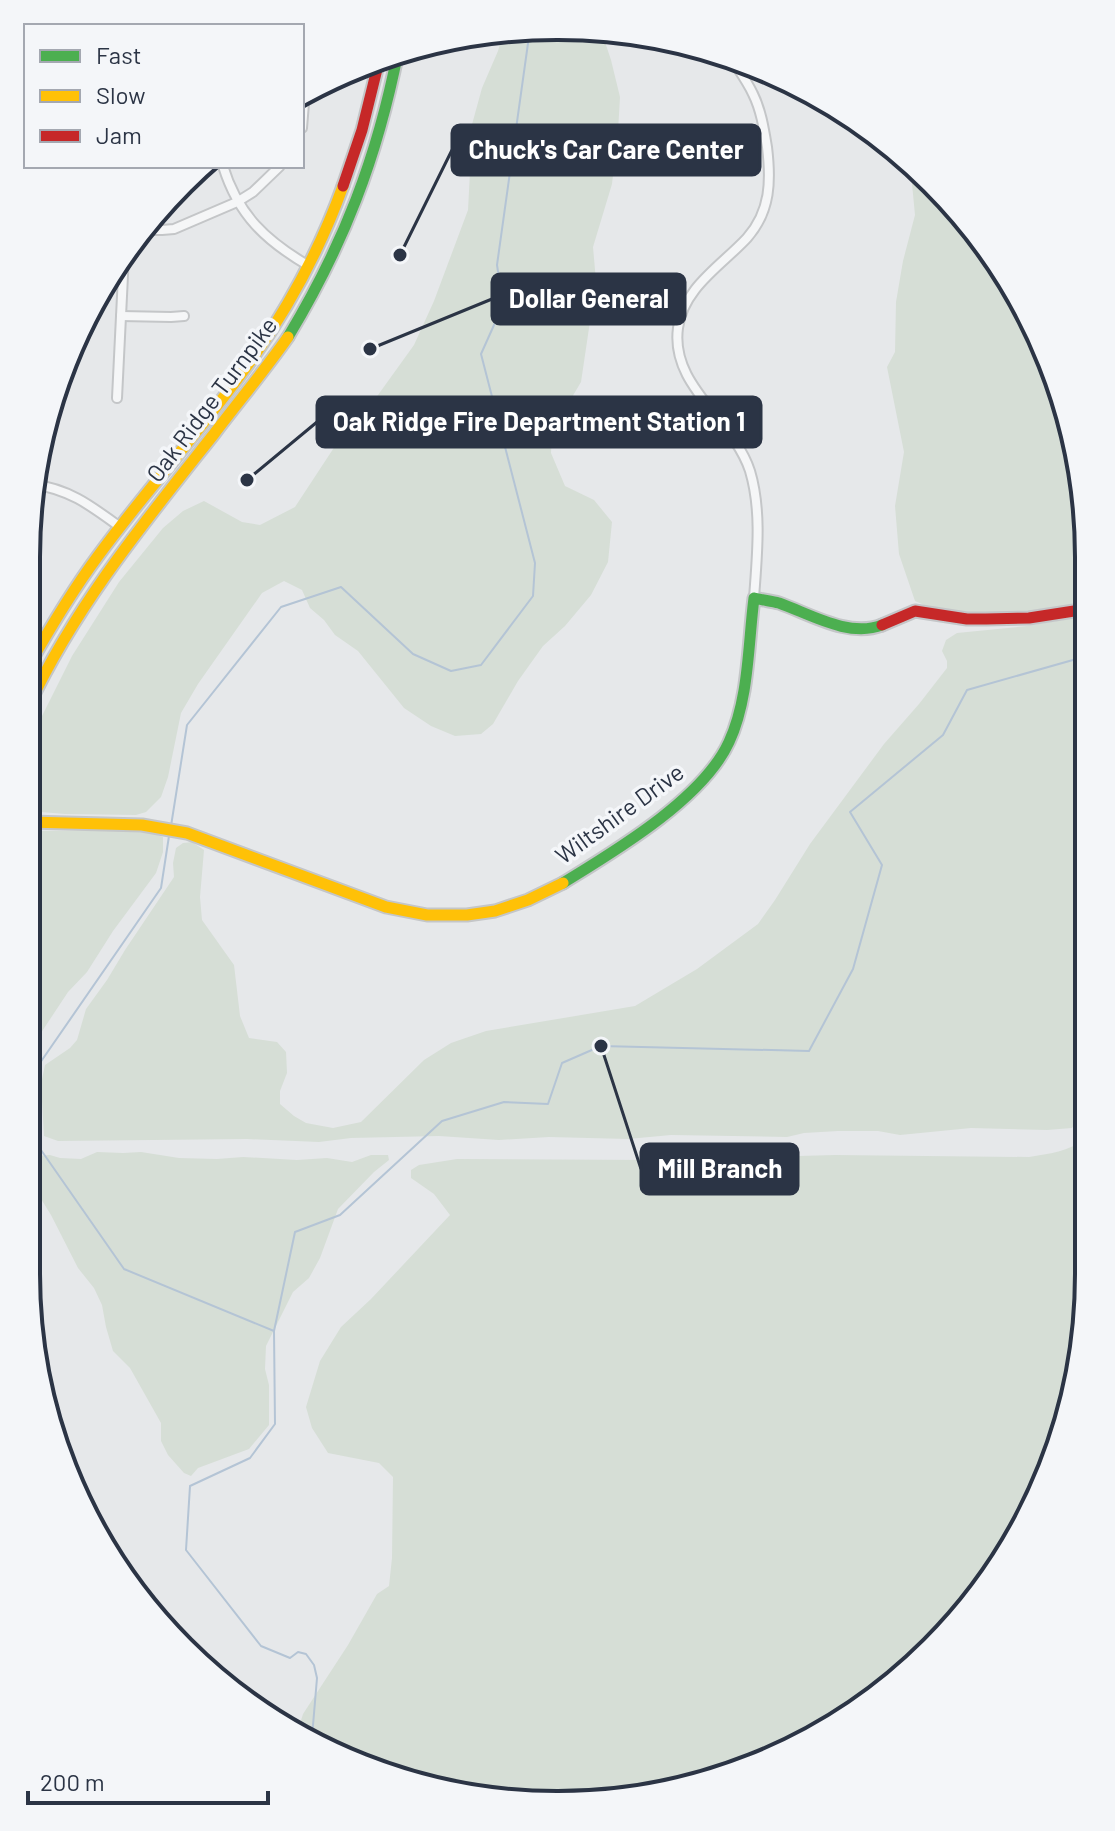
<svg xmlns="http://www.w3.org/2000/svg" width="1115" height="1831" viewBox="0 0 1115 1831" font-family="Barlow,sans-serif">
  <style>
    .green { fill: #d6ded6 }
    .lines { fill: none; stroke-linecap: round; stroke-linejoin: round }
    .stream { stroke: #b4c4d5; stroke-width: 2 }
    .street-casing { stroke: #c4c6c8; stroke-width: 12 }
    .fast-casing { stroke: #c4c6c8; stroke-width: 15 }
    .slow-casing { stroke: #c4c6c8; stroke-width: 15 }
    .jam-casing { stroke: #c4c6c8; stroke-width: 15 }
    .street { stroke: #f5f6f7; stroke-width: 8 }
    .fast { stroke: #4caf50; stroke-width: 11 }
    .slow { stroke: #ffc107; stroke-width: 11 }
    .jam { stroke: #c62828; stroke-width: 11 }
    .labels { text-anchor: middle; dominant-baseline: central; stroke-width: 7; stroke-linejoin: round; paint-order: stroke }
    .street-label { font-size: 24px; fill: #2b3445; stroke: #f4f6f9 }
    .rim { fill: none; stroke: #2b3445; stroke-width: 4 }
    .leader { fill: none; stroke: #2b3445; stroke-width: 3 }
    .callout-dot { fill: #2b3445; stroke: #f4f6f9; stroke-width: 3 }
    .callout { fill: #2b3445; stroke: #2b3445; stroke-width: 3 }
    .callout-label { font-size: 26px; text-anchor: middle; font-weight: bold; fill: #fff }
  </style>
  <rect width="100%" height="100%" fill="#e6e8ea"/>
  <!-- green -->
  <g class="green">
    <path d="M592 27 603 29V36L611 60 620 97 618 131 612 184 593 247 596 281 581 382 552 431 551 453 565 486 594 500 612 522 608 562 591 595 565 626 543 646 518 681 493 724 481 734 455 736 431 726 404 708 358 651 335 635 324 620 310 608 302 590 284 581 262 593 198 684 181 713 168 777 161 797 146 812 136 815 65 814 29 811V750L35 730 72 656 119 582 163 528 183 511 204 501 242 522 260 525 295 507 339 440 360 420 414 345 434 301 468 210 470 172 468 139 482 88 498 51 504 30Z"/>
    <path d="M910 163 957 207 1018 292 1061 387 1088 522 1087 605 1030 614 980 615 964 611 933 609 915 601 899 554 895 506 904 452 887 367 895 352 896 302 903 261 915 215Z"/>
    <path d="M1087 616 1085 1108 1072 1128 1047 1130 971 1128 900 1135 878 1131H838L804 1133 787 1137 671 1135 628 1139 549 1137 499 1140 439 1136 351 1138 319 1142 247 1139 58 1141 44 1136 41 1084 45 1065 70 1048 77 1040 86 1009 107 980 125 950 174 877 173 863 176 848 183 843 192 842 204 850 200 897 202 920 234 965 240 1016 249 1038 277 1042 286 1052 287 1073 280 1091V1104L294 1116 306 1123 333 1128 361 1122 424 1060 451 1043 486 1031 635 1006 697 969 758 924 775 900 810 844 884 744 919 704 947 668V661L942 651 946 640 957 633 1027 626Z"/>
    <path d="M129 830 152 833 163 837V852L156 873 113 931 87 972 68 992 27 1054 29 831Z"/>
    <path d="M1085 1139V1342L1049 1476 979 1597 881 1695 728 1777 557 1805 387 1777 298 1730 303 1714 348 1645 377 1594 389 1586 392 1558 393 1477 379 1463 328 1453 312 1428 306 1407 320 1361 341 1327 371 1299 450 1215 434 1194 411 1178V1170L419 1165 457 1159 651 1160 835 1155 1029 1157C1049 1154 1069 1151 1085 1139Z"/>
    <path d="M97 1152 123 1153 141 1152 179 1158 217 1159 243 1157 297 1160 327 1158 352 1162 371 1155H388L389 1160 374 1172 338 1209 320 1258 309 1278 293 1292 266 1346 265 1369 269 1385V1425L249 1449 198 1468 191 1476 184 1473 168 1455 161 1441V1423L130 1368 113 1351 106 1327 102 1305 94 1288 78 1268 51 1215 38 1194 31 1166 36 1156 50 1155 60 1158 81 1159Z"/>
  </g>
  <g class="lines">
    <!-- stream -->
    <g class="stream">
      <path d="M171 826 187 725 281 607 341 587 413 654 451 671 481 665 533 596 535 563 481 354 503 305 497 265 530 29"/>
      <path d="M169 836 161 888 33 1073 41 1150 124 1269 274 1331"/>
      <path d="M27 1148 41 1150"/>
      <path d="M312 1737 317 1678 314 1665 306 1654 298 1652 290 1658 261 1646 186 1550 190 1486 250 1458 275 1424 274 1331 295 1232 340 1215 442 1121 504 1102 548 1104 562 1063 601 1046 809 1051 853 969 882 865 850 812 943 735 967 690 1087 656"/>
    </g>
    <!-- street casing -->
    <g class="street-casing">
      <g id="street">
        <path d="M731 58C738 69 747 81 753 94 761 110 764 129 767 147 771 180 771 211 747 238 722 265 683 288 678 328 670 386 733 419 750 471 762 511 757 556 754 598"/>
        <path d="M302 128 305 91"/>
        <path d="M223 166C238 215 266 241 309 266"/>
        <path d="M140 230H162L174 229 237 202 253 192 280 166"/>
        <path d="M121 316 171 317 184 316"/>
        <path d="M117 398 124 255"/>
        <path d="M32 484C69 489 90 505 120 527"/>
      </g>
    </g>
    <!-- fast casing -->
    <g class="fast-casing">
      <g id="fast">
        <path d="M288 337C344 244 377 158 398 52"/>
        <path d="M563 883C615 851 703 799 729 742 749 699 748 645 754 598 762 600 771 601 779 603 810 614 849 638 882 625"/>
        <path d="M48 1408 78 1489"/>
      </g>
    </g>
    <!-- slow casing -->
    <g class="slow-casing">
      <g id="slow">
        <path d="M29 665C50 628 72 591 98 556 147 489 204 427 252 359 290 305 321 247 343 186"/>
        <path d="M29 705C76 605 146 520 214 434 239 401 265 370 288 337"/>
        <path d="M29 822 142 825 187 833 386 907 427 915H467L495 911 528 900 563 883"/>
      </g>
    </g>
    <!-- jam casing -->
    <g class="jam-casing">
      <g id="jam">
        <path d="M343 186 362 130 380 57"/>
        <path d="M882 625 915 611 967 619H986L1029 618 1087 609"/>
      </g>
    </g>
    <!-- street -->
    <use href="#street" class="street"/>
    <!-- fast -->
    <use href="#fast" class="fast"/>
    <!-- slow -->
    <use href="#slow" class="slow"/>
    <!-- jam -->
    <use href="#jam" class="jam"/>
  </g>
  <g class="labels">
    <!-- street labels -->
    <g class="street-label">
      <text transform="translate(211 399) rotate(-53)">Oak Ridge Turnpike</text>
      <text transform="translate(619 813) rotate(-36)">Wiltshire Drive</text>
    </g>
  </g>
  <!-- crop -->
  <path d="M0 0H1115V1831H0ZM557 40H558A517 517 0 0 1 1075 557V1274A517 517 0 0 1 558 1791H557A517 517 0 0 1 40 1274V557A517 517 0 0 1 557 40Z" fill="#f4f6f9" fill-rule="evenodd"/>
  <path class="rim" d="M557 40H558A517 517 0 0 1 1075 557V1274A517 517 0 0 1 558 1791H557A517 517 0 0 1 40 1274V557A517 517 0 0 1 557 40Z"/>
  <!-- callouts -->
  <path class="leader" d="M400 255L452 150M370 349L492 299M247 480L317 422M601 1046L641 1169"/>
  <g class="callout-dot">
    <circle cx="400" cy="255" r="8"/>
    <circle cx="370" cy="349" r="8"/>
    <circle cx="247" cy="480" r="8"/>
    <circle cx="601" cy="1046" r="8"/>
  </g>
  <g class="callout">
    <rect x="452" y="125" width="308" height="50" rx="8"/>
    <rect x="492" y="274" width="193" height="50" rx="8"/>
    <rect x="317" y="397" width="444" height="50" rx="8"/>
    <rect x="641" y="1144" width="157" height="50" rx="8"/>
  </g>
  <g class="callout-label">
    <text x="606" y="159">Chuck's Car Care Center</text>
    <text x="589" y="308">Dollar General</text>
    <text x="539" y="431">Oak Ridge Fire Department Station 1</text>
    <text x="720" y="1178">Mill Branch</text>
  </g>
  <!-- legend -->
  <rect x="24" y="24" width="280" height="144" fill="#f4f6f9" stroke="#a4a8b1" stroke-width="2"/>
  <rect x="40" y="50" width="40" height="12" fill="#4caf50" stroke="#a4a8b1" stroke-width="2"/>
  <text x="96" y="64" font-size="24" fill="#2b3445">Fast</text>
  <rect x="40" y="90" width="40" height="12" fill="#ffc107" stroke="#a4a8b1" stroke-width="2"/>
  <text x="96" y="104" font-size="24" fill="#2b3445">Slow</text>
  <rect x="40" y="130" width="40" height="12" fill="#c62828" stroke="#a4a8b1" stroke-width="2"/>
  <text x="96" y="144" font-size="24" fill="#2b3445">Jam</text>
  <!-- scale -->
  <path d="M28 1791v12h240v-12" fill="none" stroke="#2b3445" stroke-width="4"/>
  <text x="40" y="1791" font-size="24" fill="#2b3445" stroke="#f4f6f9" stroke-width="6" paint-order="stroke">200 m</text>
</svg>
